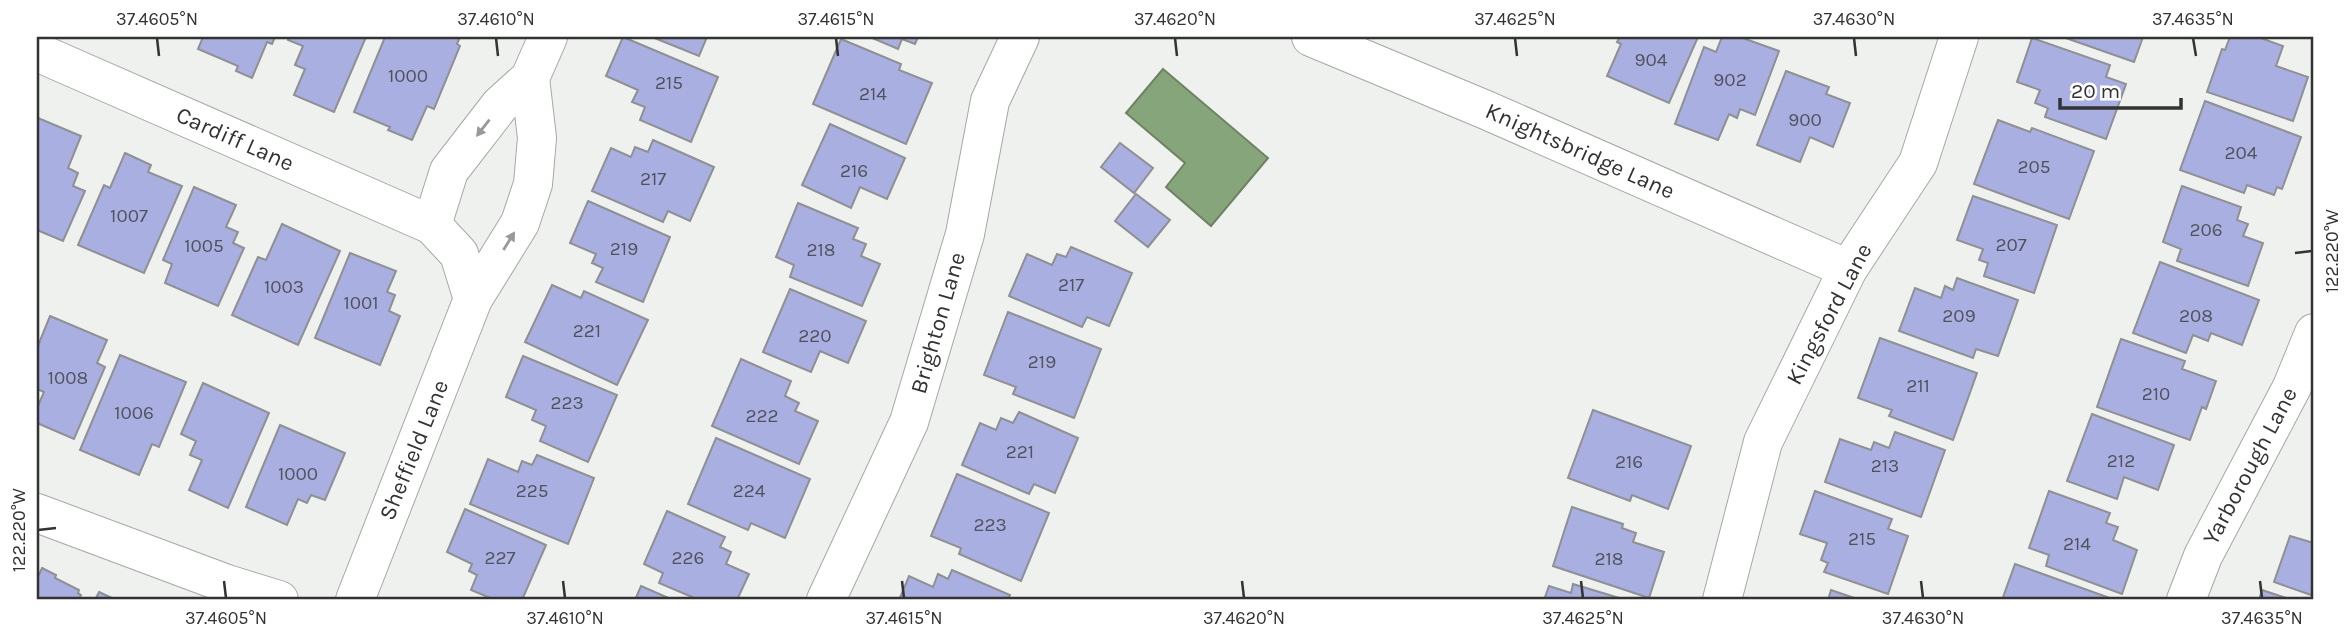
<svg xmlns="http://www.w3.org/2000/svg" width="2351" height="637" viewBox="0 0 2351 637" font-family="Karla,sans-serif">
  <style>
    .water { fill: #87a57a; stroke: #6e8364; stroke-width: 2 }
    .building { fill: #a9afe0; stroke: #8f9093; stroke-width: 2 }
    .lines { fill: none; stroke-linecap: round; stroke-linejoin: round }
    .minor-casing { stroke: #a5a8a4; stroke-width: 40 }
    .minor { stroke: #fff; stroke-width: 38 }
    .oneway { fill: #989998 }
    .ticks { fill: none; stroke: #323332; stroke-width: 2.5 }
    .labels { text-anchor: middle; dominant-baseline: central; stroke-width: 5; stroke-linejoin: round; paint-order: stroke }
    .number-label { font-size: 19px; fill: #50525e }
    .street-label { font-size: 23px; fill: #323332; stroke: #fff }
    .neatline { fill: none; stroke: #323332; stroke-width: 2.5 }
    .ticks-label { font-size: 18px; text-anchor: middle; fill: #323332 }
  </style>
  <rect width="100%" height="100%" fill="#eef1ee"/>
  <!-- water -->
  <path class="water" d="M1163 69 1268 158 1211 226 1166 187 1185 163 1126 113Z"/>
  <!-- building -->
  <g class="building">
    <path d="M203 37H275L272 44 267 42 252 78 236 71 238 66 198 49Z"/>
    <path d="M289 37H366L334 112 294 95 305 69 295 65 303 46 288 40Z"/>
    <path d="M385 37H460L457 44 460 46 434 109 427 106 412 140 388 130 390 127 354 112Z"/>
    <path d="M623 37 718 77 691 142 640 120 645 107 632 102 638 90 606 76Z"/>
    <path d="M652 37H707L699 56Z"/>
    <path d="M870 37H918L915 44 902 39 898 49Z"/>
    <path d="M1620 37H1698L1669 103 1607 76 1621 44 1617 42Z"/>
    <path d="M1722 37H1740L1779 51 1755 115 1740 109 1737 118 1729 114 1718 140 1675 124 1704 47 1716 52Z"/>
    <path d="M2063 37H2143L2134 62Z"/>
    <path d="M2230 37H2258L2283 46 2276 66 2308 77 2293 121 2207 92 2222 49 2225 50Z"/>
    <path d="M2032 38 2110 65 2106 77 2126 84 2106 139 2045 117 2048 108 2035 103 2040 90 2017 82Z"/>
    <path d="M841 39 901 64 899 70 932 83 906 144 813 104Z"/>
    <path d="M1786 71 1829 87 1826 94 1850 103 1833 147 1810 137 1800 162 1757 145Z"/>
    <path d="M2205 101 2301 137 2282 189 2277 187 2274 195 2247 185 2244 193 2180 170Z"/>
    <path d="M38 118 81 136 68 168 78 173 73 186 85 191 63 241 37 230Z"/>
    <path d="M1998 120 2030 132 2032 128 2094 151 2069 219 1974 184Z"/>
    <path d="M830 124 905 158 887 199 860 187 851 208 802 185Z"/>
    <path d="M653 140 714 167 690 221 668 211 663 222 592 191 611 148 631 157 635 147 648 152Z"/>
    <path d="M1120 143 1153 168 1134 193 1101 167Z"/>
    <path d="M125 153 151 165 148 172 182 186 144 273 78 245 104 185 110 188Z"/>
    <path d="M2182 186 2241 207 2237 220 2248 224 2243 236 2263 243 2248 286 2177 261 2181 249 2163 242Z"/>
    <path d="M194 187 236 205 226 227 238 232 233 243 244 248 218 306 165 283 172 264 163 260Z"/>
    <path d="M1136 194 1170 220 1148 247 1115 221Z"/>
    <path d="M1973 196 2057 225 2034 293 1984 276 1988 263 1979 260 1983 249 1957 240Z"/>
    <path d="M588 201 670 237 643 302 596 282 603 268 592 263 596 254 570 243Z"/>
    <path d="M798 203 858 228 853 239 866 244 861 256 880 264 862 306 790 277 794 265 776 257Z"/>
    <path d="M282 224 340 251 298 345 232 315 258 257 266 260Z"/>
    <path d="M1071 247 1132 273 1109 326 1087 317 1082 327 1009 296 1027 254 1052 265 1057 254 1066 257Z"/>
    <path d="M350 253 396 271 387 292 395 295 389 311 400 316 380 365 315 338Z"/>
    <path d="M2160 262 2259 300 2242 345 2211 333 2208 341 2193 335 2186 353 2133 333Z"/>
    <path d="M1957 278 2018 300 1998 356 1976 349 1973 358 1899 331 1915 288 1941 298 1945 286 1953 290Z"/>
    <path d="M552 285 581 298 584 291 648 320 617 385 525 342Z"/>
    <path d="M790 289 866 321 848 363 820 351 811 372 763 352Z"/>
    <path d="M1008 312 1101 349 1074 418 1013 394 1016 387 984 375Z"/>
    <path d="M50 316 107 340 97 363 105 367 74 439 37 423V408L44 392 37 389V348Z"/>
    <path d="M1880 338 1977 373 1953 440 1889 416 1892 410 1858 398Z"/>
    <path d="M2121 339 2185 361 2182 369 2216 381 2206 409 2202 407 2190 440 2097 407Z"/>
    <path d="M120 355 186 382 159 447 152 444 139 475 80 450Z"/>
    <path d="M523 356 617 395 588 462 540 441 546 426 532 420 536 410 506 397Z"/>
    <path d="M741 359 791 381 785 396 799 403 795 411 818 421 799 464 712 426Z"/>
    <path d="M203 383 269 413 228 508 189 490 202 460 190 455 196 441 181 434Z"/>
    <path d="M1593 410 1691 446 1668 509 1632 495 1630 501 1568 478Z"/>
    <path d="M1019 412 1078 438 1055 493 1034 484 1029 494 962 465 980 423 996 430 1001 418 1013 423Z"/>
    <path d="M2092 414 2174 445 2158 490 2124 477 2117 499 2067 481Z"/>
    <path d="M280 425 345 453 325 500 311 495 307 503 298 499 287 525 246 507Z"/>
    <path d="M1895 432 1945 450 1921 517 1825 482 1840 439 1871 450 1874 442 1889 448Z"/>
    <path d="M716 438 810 479 785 538 751 523 748 530 688 504Z"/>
    <path d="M537 455 594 478 568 544 470 504 488 459 518 472 522 461 532 465Z"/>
    <path d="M957 474 1049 513 1021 581 959 554 961 548 931 536Z"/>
    <path d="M1815 491 1892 519 1888 529 1908 536 1888 594 1824 572 1828 563 1821 560 1827 543 1800 534Z"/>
    <path d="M2049 491 2110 513 2106 523 2118 527 2113 540 2137 550 2122 594 2046 566 2049 555 2029 548Z"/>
    <path d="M1572 507 1623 524 1622 528 1636 533 1633 542 1664 552 1649 598 1553 566Z"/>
    <path d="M465 509 546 545 522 600H495L471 590 477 575 469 571 472 564 447 552Z"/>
    <path d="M667 511 725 537 720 547 731 552 726 564 749 574 737 600H699L659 583 663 573 644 564Z"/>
    <path d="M2290 536 2314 543V596L2274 582Z"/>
    <path d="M2015 564 2110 598 2109 600H2002Z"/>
    <path d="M42 568 56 575 55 578 79 590 78 593 81 595 78 600H37V579Z"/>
    <path d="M952 570 1010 595 1008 600H899L909 576 933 587 938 574 948 579Z"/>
    <path d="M1573 584 1626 600H1544L1549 586 1571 593Z"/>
    <path d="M641 586 673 600H635Z"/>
    <path d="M1831 590 1860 600H1828Z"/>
    <path d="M2262 590 2292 600H2259Z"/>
    <path d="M99 592 116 600H95Z"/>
  </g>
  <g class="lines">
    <!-- minor casing -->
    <g class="minor-casing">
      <g id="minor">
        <path d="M1311 37 1486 110 1848 269"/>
        <path d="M37 52 432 225"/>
        <path d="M473 299 459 254 432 225 449 171 500 105 530 78 548 37"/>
        <path d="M37 513 227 584 279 600"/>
        <path d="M355 600 473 299 520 223 533 184 537 138 530 78"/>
        <path d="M826 600 909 422 965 234 990 101 1020 37"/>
        <path d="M1722 600 1763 442 1848 269 1918 163 1959 37"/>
        <path d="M2186 600 2203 556 2292 387 2314 333"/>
      </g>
    </g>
    <!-- minor -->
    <use href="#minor" class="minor"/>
  </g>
  <!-- one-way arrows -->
  <defs><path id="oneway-solid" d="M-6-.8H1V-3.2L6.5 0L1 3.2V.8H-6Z" transform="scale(1.75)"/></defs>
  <g class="oneway">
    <use href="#oneway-solid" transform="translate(483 128) rotate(128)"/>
    <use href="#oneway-solid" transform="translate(509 241) rotate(-58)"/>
  </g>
  <!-- ticks -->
  <path class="ticks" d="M157 38 159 56M496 38 498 56M836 38 838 56M1175 38 1177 56M1515 38 1517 56M1854 38 1856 56M2193 38 2196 56M2295 253 2312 251M38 530 56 528M224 581 226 598M563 581 565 598M902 581 904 598M1242 581 1244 598M1581 581 1583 598M1921 581 1923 598M2260 581 2262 598"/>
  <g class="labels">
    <!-- number labels -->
    <g class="number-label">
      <text x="1651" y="60">904</text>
      <text x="408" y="76">1000</text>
      <text x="1730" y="80">902</text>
      <text x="669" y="83">215</text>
      <text x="873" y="94">214</text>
      <text x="1805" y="120">900</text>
      <text x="2241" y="153">204</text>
      <text x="2034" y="167">205</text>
      <text x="854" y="171">216</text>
      <text x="653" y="179">217</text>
      <text x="129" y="216">1007</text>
      <text x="2206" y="230">206</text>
      <text x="2011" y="245">207</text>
      <text x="204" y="246">1005</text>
      <text x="624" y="249">219</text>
      <text x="821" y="250">218</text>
      <text x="1071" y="285">217</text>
      <text x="284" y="287">1003</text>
      <text x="361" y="303">1001</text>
      <text x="1959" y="316">209</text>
      <text x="2196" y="316">208</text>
      <text x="587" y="331">221</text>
      <text x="815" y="336">220</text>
      <text x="1042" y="362">219</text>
      <text x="68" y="378">1008</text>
      <text x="1918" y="386">211</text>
      <text x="2156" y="394">210</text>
      <text x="567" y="403">223</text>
      <text x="134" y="413">1006</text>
      <text x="762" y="416">222</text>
      <text x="1020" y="452">221</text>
      <text x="2121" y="461">212</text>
      <text x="1629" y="462">216</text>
      <text x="1885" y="466">213</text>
      <text x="298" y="474">1000</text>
      <text x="532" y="491">225</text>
      <text x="749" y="491">224</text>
      <text x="990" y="525">223</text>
      <text x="1862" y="539">215</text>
      <text x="2077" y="544">214</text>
      <text x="500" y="558">227</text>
      <text x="688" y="558">226</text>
      <text x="1609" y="559">218</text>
    </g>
    <!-- street labels -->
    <g class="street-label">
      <text transform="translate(235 139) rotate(24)">Cardiff Lane</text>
      <text transform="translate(1580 151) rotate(24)">Knightsbridge Lane</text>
      <text transform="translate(1829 314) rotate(-62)">Kingsford Lane</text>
      <text transform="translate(938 323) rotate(-74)">Brighton Lane</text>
      <text transform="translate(414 450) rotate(-68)">Sheffield Lane</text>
      <text transform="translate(2250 466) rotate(-62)">Yarborough Lane</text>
    </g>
  </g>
  <!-- border -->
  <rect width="2351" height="637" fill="none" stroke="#ffffff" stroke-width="77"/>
  <!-- scale -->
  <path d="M2060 98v10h121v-10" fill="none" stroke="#323332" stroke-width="3.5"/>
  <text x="2071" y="98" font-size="21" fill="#323332" stroke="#ffffff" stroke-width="5" paint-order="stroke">20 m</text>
  <rect x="38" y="38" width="2274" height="560" class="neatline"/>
  <g class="ticks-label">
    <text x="157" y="25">37.4605°N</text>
    <text x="496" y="25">37.4610°N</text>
    <text x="836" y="25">37.4615°N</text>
    <text x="1175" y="25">37.4620°N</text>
    <text x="1515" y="25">37.4625°N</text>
    <text x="1854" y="25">37.4630°N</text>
    <text x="2193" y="25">37.4635°N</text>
    <text transform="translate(2332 251) rotate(-90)" y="6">122.220°W</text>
    <text transform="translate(19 530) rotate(-90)" y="6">122.220°W</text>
    <text x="226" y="624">37.4605°N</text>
    <text x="565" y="624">37.4610°N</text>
    <text x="904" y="624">37.4615°N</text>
    <text x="1244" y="624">37.4620°N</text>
    <text x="1583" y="624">37.4625°N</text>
    <text x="1923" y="624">37.4630°N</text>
    <text x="2262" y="624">37.4635°N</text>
  </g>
</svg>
